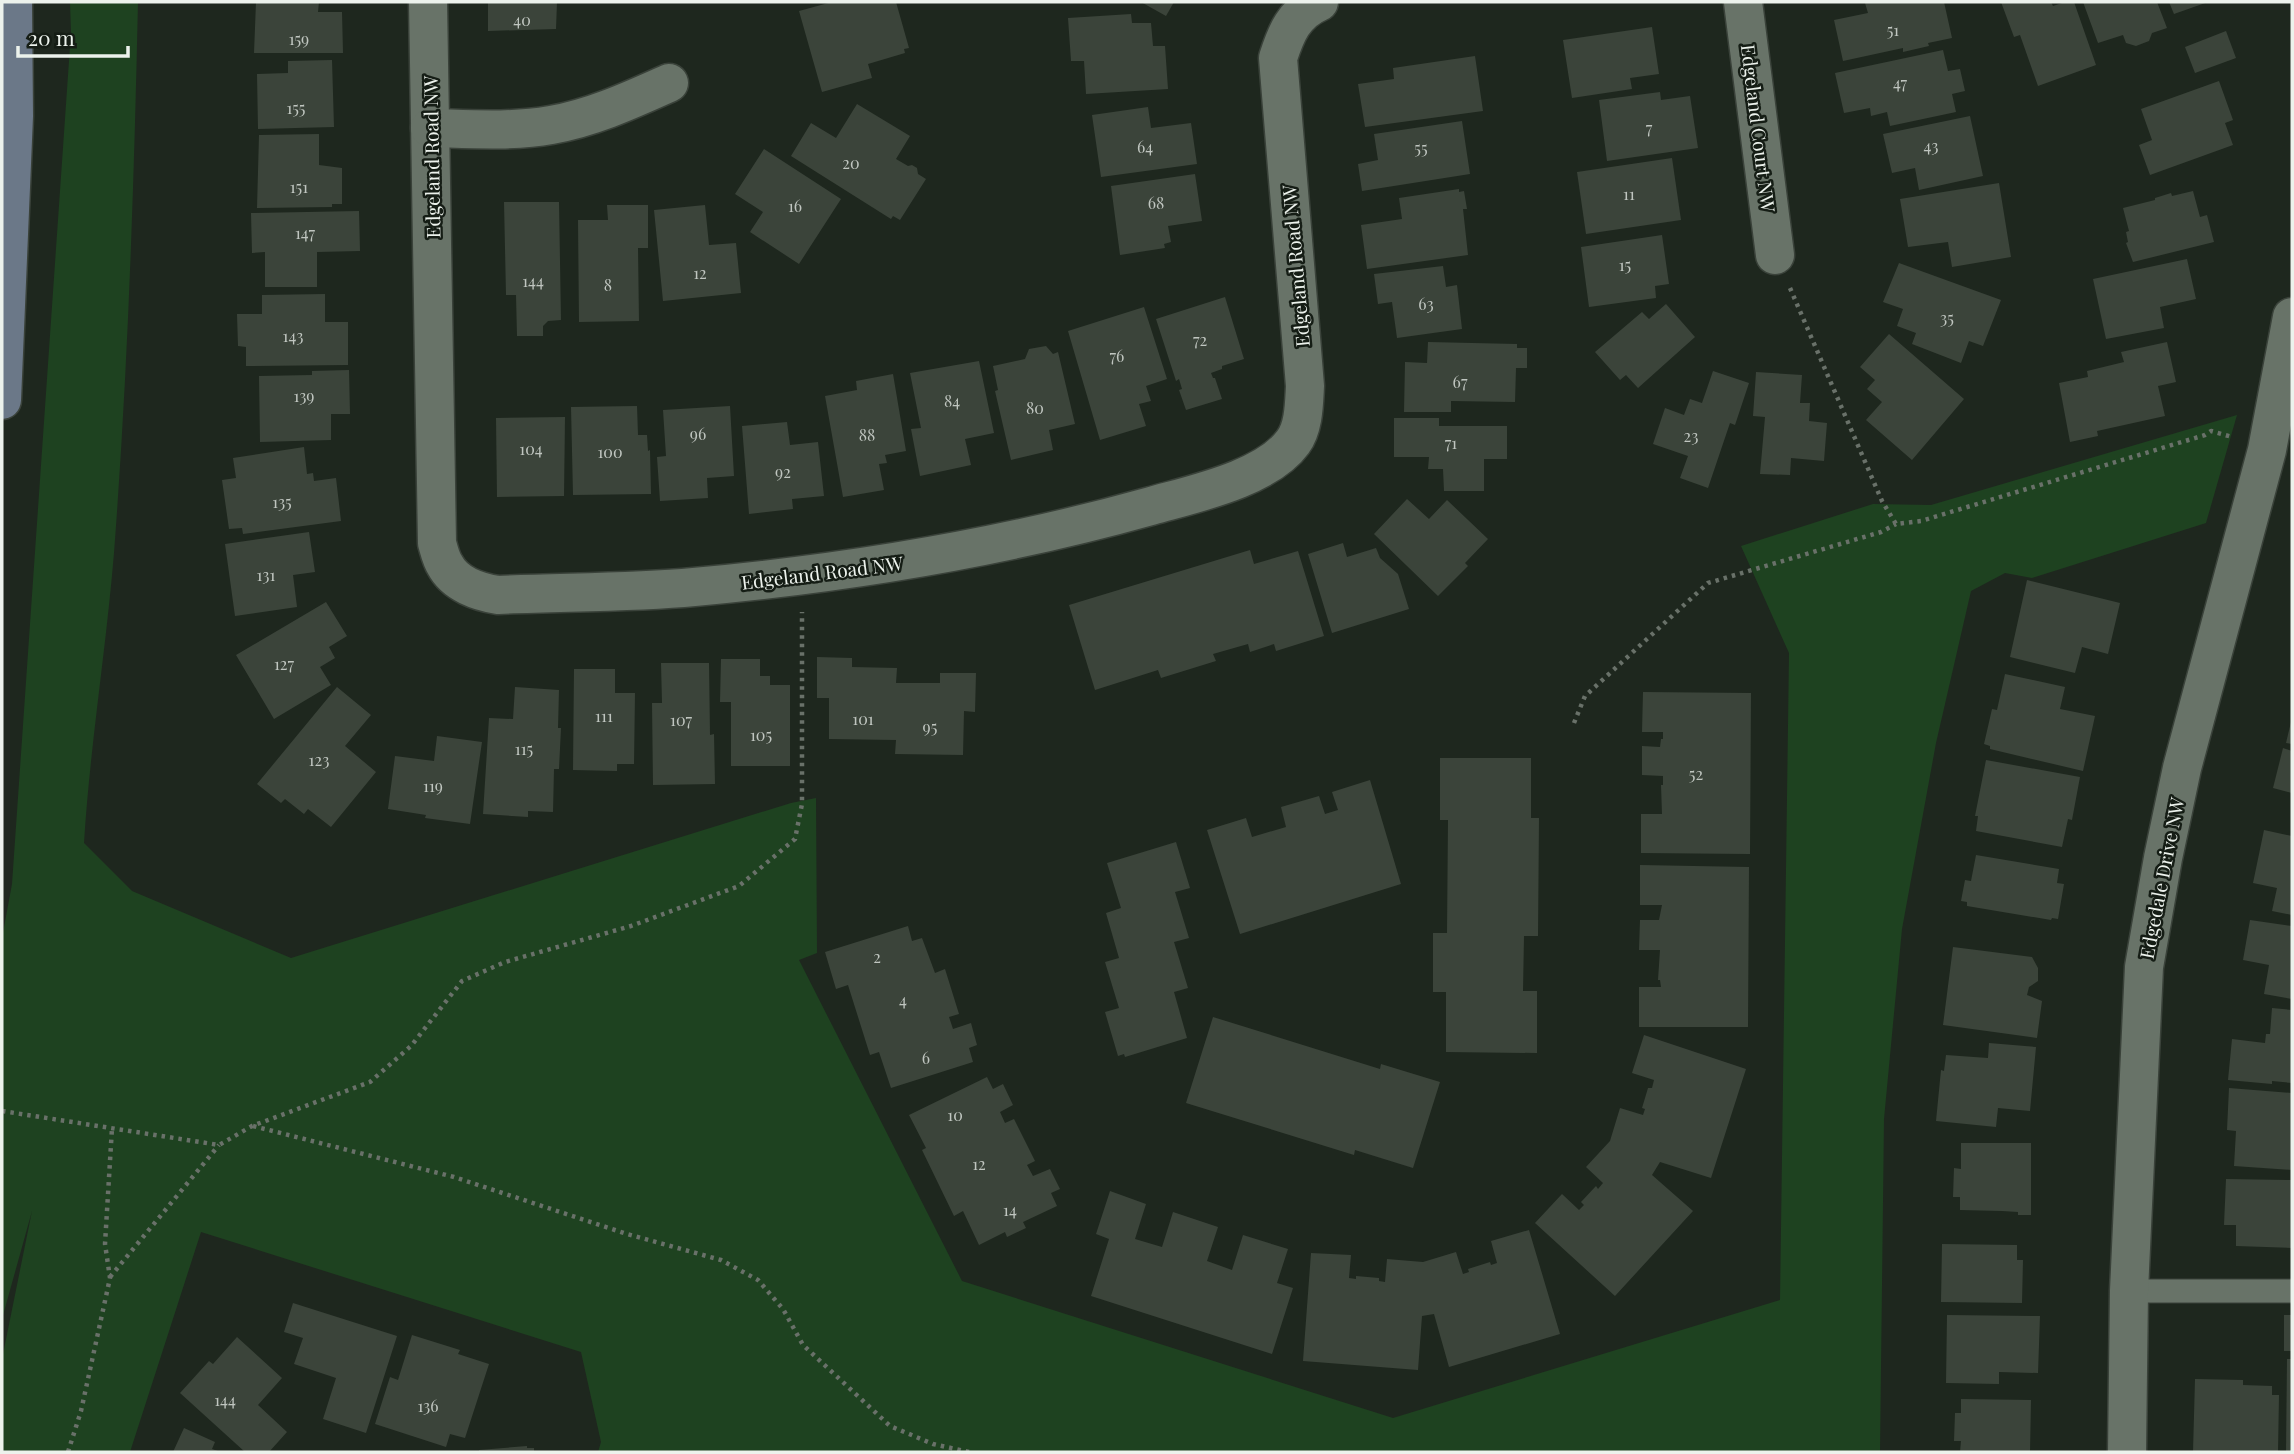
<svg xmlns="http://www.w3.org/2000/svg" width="2294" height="1454" viewBox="0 0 2294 1454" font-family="'Playfair Display',serif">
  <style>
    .green { fill: #1e4220 }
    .building { fill: #3b443a }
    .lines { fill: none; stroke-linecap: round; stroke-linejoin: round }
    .service-casing { stroke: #3a423a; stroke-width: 25 }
    .minor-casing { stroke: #3a423a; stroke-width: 41 }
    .tertiary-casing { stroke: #3a423a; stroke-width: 41 }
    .secondary-casing { stroke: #3a423a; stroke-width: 41 }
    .path { stroke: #697169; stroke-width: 4.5; stroke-dasharray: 3.5 5; stroke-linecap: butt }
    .service { stroke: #687368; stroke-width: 23 }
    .minor { stroke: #687368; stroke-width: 38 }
    .tertiary { stroke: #687368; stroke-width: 38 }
    .secondary { stroke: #6b7888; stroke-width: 38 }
    .labels { text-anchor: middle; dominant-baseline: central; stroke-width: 5; stroke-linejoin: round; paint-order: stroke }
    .number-label { font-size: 16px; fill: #c0c6c0 }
    .street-label { font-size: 19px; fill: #ecf2ec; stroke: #151d15 }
  </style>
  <rect width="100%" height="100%" fill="#1e271e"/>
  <!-- green -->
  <path class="green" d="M70 2H138C134 186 128 369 114 553 106 650 90 746 84 843L132 891 291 958 791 803 816 798 817 953 799 960 962 1281 1393 1418 1780 1300 1789 653 1741 546 1873 504 1931 505 2237 415 2206 523 2032 578 2005 573 1971 591 1936 743 1902 929 1884 1119 1880 1452H598L601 1442 581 1352 201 1232 130 1452H2V1359L32 1211 2 1319V938L12 884 71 32Z"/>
  <!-- building -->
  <g class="building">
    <path d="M256 2H319L318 12H342L343 53H254Z"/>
    <path d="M488 2H557L556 29 488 31Z"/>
    <path d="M832 2H896L909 48 904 49 905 53 868 64 872 78 822 92 799 11Z"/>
    <path d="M1141 2H1174L1166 16Z"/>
    <path d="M1871 2H1944L1952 38 1928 43 1929 46 1903 52V48L1843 61 1834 20 1868 13 1865 3Z"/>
    <path d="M2001 2H2051L2053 6 2065 2H2074L2096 65 2038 86 2020 35 2014 37Z"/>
    <path d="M2083 2H2157L2167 28 2152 33 2149 41 2136 46 2126 43 2123 35 2098 43Z"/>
    <path d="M2169 2H2208L2174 14Z"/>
    <path d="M1131 14 1132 23H1151L1153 46H1165L1168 89 1086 94 1084 61H1071L1068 18Z"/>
    <path d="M1652 27 1659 74 1630 78 1632 89 1572 98 1563 40Z"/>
    <path d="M2226 31 2236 58 2195 73 2185 47Z"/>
    <path d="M1943 50 1948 71 1960 69 1965 91 1952 94 1956 112 1890 126 1887 112 1871 116 1870 108 1844 113 1835 73Z"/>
    <path d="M1475 56 1483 111 1365 127 1358 84 1394 79 1393 68Z"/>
    <path d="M332 60 334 127 258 129 257 74 288 73V61Z"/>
    <path d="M2219 81 2233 120 2225 123 2233 145 2150 175 2139 145 2152 140 2141 109Z"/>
    <path d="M1660 92 1661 100 1690 96 1698 148 1607 161 1599 100Z"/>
    <path d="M857 104 910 136 896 159 908 166 912 165 917 168 918 174 926 179 900 220 893 216 891 219 791 156 811 123 836 138Z"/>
    <path d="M1148 107 1151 128 1191 123 1197 164 1101 177 1092 115Z"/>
    <path d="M1970 116 1983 176 1919 190 1915 168 1892 173 1883 134Z"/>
    <path d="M1462 121 1470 174 1362 191 1358 164 1378 160 1374 134Z"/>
    <path d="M319 134V165L342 168V204H332V207L257 208 259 135Z"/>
    <path d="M764 149 841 199 799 264 750 232 763 212 735 194Z"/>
    <path d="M1672 158 1681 220 1586 234 1577 172Z"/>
    <path d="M1195 174 1202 221 1168 226 1171 242 1164 244 1165 248 1120 255 1111 186Z"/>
    <path d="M1999 183 2011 257 1952 267 1948 242 1908 247 1900 199Z"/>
    <path d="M1459 189V192L1464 191 1467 209H1463L1468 255 1367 269 1361 225 1402 219 1399 198Z"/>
    <path d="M2193 191 2200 217 2207 215 2214 242 2133 262 2126 243 2128 242 2126 232 2129 231 2123 208 2155 200V198L2171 193 2172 196Z"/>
    <path d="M504 202H559L561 320 548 321 543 326V336H517L516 295H506Z"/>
    <path d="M607 205H648V248H638L639 321 579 322 578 220H608Z"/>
    <path d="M705 205 709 245 736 243 741 293 663 301 654 210Z"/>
    <path d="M359 211 360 251 317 252V287H265V252L252 253 251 213Z"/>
    <path d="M1662 235 1669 284 1655 286 1656 298 1589 307 1581 247Z"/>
    <path d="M2187 259 2196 299 2160 307 2164 328 2106 339 2093 279Z"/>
    <path d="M1899 263 2001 300 1983 346 1969 341 1961 363 1912 344 1916 333 1897 326 1903 309 1883 302Z"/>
    <path d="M1443 266 1446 287 1457 285 1462 329 1397 338 1392 302 1378 304 1374 274Z"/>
    <path d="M325 294V322H348V365L246 366V347L238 346 237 314H262V295Z"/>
    <path d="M1225 297 1244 359 1222 366V369L1211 373 1213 378H1215L1222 399 1186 410 1179 390 1182 389 1179 379 1176 381 1156 319Z"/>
    <path d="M1666 304 1695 337 1638 388 1626 375 1620 380 1595 352 1642 312 1649 319Z"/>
    <path d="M1144 307 1167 379 1146 386 1151 401 1139 404 1146 426 1100 440 1068 331Z"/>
    <path d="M1889 334 1964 399 1912 460 1866 420 1882 402 1867 389 1875 380 1860 367Z"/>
    <path d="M1428 342 1517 344V348H1527V368H1516L1515 402 1451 401V412H1404L1405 362 1427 363Z"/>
    <path d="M2167 342 2176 382 2158 386 2165 416 2097 431 2098 436 2070 442 2059 383 2088 377 2087 371 2124 362 2121 352Z"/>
    <path d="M1046 346 1053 354 1058 352 1075 424 1049 430 1053 450 1011 460 995 391 998 390 993 366 1025 359 1029 349Z"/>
    <path d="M979 361 994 433 965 439 971 465 920 476 911 429 921 428 910 373Z"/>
    <path d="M349 370 350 414H331V440L260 442 259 376 312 375V371Z"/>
    <path d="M1713 371 1749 383 1735 425 1730 423 1708 488 1680 478 1688 456 1653 444 1665 408 1684 415 1690 399 1702 403Z"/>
    <path d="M1756 372 1802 375 1800 403H1810L1809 421 1827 423 1824 461 1791 458 1790 475 1760 474 1765 417 1753 416Z"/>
    <path d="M893 374 906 451 885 455 887 463 879 464 884 490 843 497 825 396 857 390 856 381Z"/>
    <path d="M637 406 638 435H647L648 451 650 450 651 494 573 495 571 407Z"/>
    <path d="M730 406 734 476 707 478 708 498 660 501 657 457 666 456 663 410Z"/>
    <path d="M565 417 564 496 497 497 496 418Z"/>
    <path d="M1394 418H1439V426H1507V459H1484V491H1444L1443 469H1428L1429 457H1394Z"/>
    <path d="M787 422 790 445 818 442 824 496 792 499 793 509 749 514 742 426Z"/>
    <path d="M304 447 307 474 313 473 314 481 336 478 341 521 243 534 242 528 229 529 222 480 236 478 233 458Z"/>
    <path d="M1407 499 1429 519 1447 500 1488 539 1465 563 1468 566 1438 596 1374 534Z"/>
    <path d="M309 532 315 572 293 575 297 607 235 616 225 544Z"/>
    <path d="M1343 543 1347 557 1376 548 1380 558 1398 574 1409 609 1332 633 1308 554Z"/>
    <path d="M1250 550 1254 564 1298 551 1324 636 1276 651 1274 644 1250 652 1248 644 1213 654 1216 661 1161 678 1158 670 1095 690 1069 605Z"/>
    <path d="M2027 580 2120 603 2108 654 2082 647 2075 673 2010 657Z"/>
    <path d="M326 602 347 636 329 647 335 658 320 667 331 685 274 719 236 655Z"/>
    <path d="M817 657 852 658V667L897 668 896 683H940V673H976L975 712 964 711 963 755 895 754 896 740 829 739V698H817Z"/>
    <path d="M721 659H760V676H770V685H790V766H731V702H720Z"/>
    <path d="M661 663H709L710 735 714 734 715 784 653 785 652 703H662Z"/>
    <path d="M574 669H615V693H635L634 764H617V771L573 770Z"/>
    <path d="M2005 674 2065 687 2060 709 2095 716 2083 771 1990 749V746L1984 744 1992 709 1997 710Z"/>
    <path d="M337 687 371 715 345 746 376 772 331 827 308 809 304 814 285 799 281 803 257 784Z"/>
    <path d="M515 687 559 690 558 728H561L559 769H554L553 812 528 811V817L483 814 489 718 513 719Z"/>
    <path d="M1643 692 1751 693 1750 854 1641 853V814H1662L1661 785H1663V776L1642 775V746L1660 747 1661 739H1663V732H1642Z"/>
    <path d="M2291 722H2292V744L2286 743Z"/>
    <path d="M437 736 482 742 470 824 425 818 426 815 388 809 395 756 434 761Z"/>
    <path d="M2283 748 2292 751V793L2273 788Z"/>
    <path d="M1440 758H1531V818H1539L1538 936H1524L1523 991H1537V1053L1446 1052V992H1433V933H1447L1448 820H1440Z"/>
    <path d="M1986 760 2080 777 2072 820 2068 819 2062 847 1976 831 1978 816H1975Z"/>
    <path d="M1370 780 1401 884 1240 934 1207 830 1246 818 1252 837 1286 827 1281 807 1319 796 1325 814 1338 810 1332 792Z"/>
    <path d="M2264 830 2292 836V915L2272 911 2277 888 2253 883Z"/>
    <path d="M1176 842 1190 888 1175 892 1189 938 1174 942 1188 988 1174 992 1187 1038 1125 1057 1124 1054 1118 1056 1105 1012 1119 1008 1105 962 1119 958 1106 913 1121 908 1107 863Z"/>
    <path d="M1976 855 2059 869 2057 883 2064 884 2058 919 2052 918 2051 920 1967 906V902L1961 901 1965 880 1971 881Z"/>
    <path d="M1640 865 1749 867 1748 1027H1639V987H1661L1660 980H1658L1660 950H1639L1640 920H1659L1662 905H1640Z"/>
    <path d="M2250 920 2292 926V999L2264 994 2269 965 2243 960Z"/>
    <path d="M908 926 912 941 922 938 935 973 945 969 959 1014 949 1017 953 1029 971 1023 977 1045 969 1048 973 1062 891 1088 879 1052 870 1055 848 985 836 989 825 952Z"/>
    <path d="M1953 947 2032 957 2038 968V981L2029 987 2027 995 2042 1001 2037 1038 1943 1025Z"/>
    <path d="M2272 1008 2292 1010V1083L2272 1081V1084L2228 1080 2232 1039 2265 1043 2266 1034H2270Z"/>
    <path d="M1213 1017 1380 1069 1381 1064 1440 1082 1413 1168 1355 1150 1354 1155 1186 1103Z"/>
    <path d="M1644 1035 1746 1069 1711 1178 1660 1162 1652 1175 1693 1211 1615 1296 1535 1223 1562 1194 1579 1210 1584 1205 1581 1202 1596 1186 1598 1189 1603 1183 1586 1167 1610 1141 1620 1108 1643 1115 1645 1109 1642 1108 1648 1088H1652L1654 1080 1632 1073Z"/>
    <path d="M1989 1043 2036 1047 2030 1111 1998 1108 1996 1127 1936 1121 1941 1070 1944 1071 1946 1055 1988 1058Z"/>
    <path d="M987 1077 993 1089 1003 1084 1013 1105 1000 1112 1005 1123 1014 1119 1035 1161 1027 1165 1033 1176 1050 1169 1060 1189 1051 1193 1057 1206 1023 1222 1026 1228 1007 1237 1005 1232 979 1245 963 1211 954 1216 922 1150 926 1148 909 1115Z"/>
    <path d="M2229 1088 2292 1093V1170L2234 1166 2236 1131 2227 1130Z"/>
    <path d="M1961 1143H2031V1215H2018V1212L2002 1211 1960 1210V1197H1953L1954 1168 1961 1169Z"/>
    <path d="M2226 1179 2292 1180V1248L2236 1246V1225H2224Z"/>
    <path d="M1110 1191 1146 1204 1135 1239 1162 1247 1173 1212 1218 1227 1207 1261 1232 1270 1243 1235 1288 1249 1277 1283 1293 1288 1272 1354 1091 1296 1109 1239 1096 1234Z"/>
    <path d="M1529 1230 1560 1334 1449 1367 1434 1314 1422 1316 1418 1370 1303 1361 1311 1253 1351 1255 1349 1278 1356 1279V1276L1379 1278V1281L1385 1282 1387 1259 1423 1262 1456 1252 1463 1274 1469 1272 1468 1269 1490 1262 1491 1265 1497 1263 1491 1241Z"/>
    <path d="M1942 1244 2017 1245V1260H2023L2022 1303 1941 1302Z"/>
    <path d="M293 1303 397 1336 366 1433 323 1419 336 1378 294 1364 303 1338 284 1332Z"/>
    <path d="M1947 1315 2040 1316 2038 1373 1999 1372V1384L1946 1383Z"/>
    <rect x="2284" y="1315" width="8" height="36"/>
    <path d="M412 1335 460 1350 458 1354 489 1364 465 1438 450 1434 446 1447 375 1424 390 1377 398 1380Z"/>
    <path d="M237 1337 282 1378 258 1405 287 1432 269 1452H245L180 1393 209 1361 213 1364Z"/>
    <path d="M2287 1359H2292V1452H2286Z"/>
    <path d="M2195 1379 2243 1380V1385L2272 1386V1395H2279L2278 1452H2193Z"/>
    <path d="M1961 1399 2031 1400 2030 1452H1960L1961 1441H1954L1955 1413H1961Z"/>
    <path d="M184 1428 215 1442 212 1449 221 1452H173Z"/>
    <path d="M527 1446V1448H534V1452H479V1450Z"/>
  </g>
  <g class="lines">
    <!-- service casing -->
    <g class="service-casing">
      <path id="service" d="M2129 1291H2292"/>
    </g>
    <!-- minor casing -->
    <g class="minor-casing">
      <g id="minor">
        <path d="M428 2 437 543C439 550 441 559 445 565 455 584 479 592 498 595 563 592 629 593 694 587 849 573 1001 548 1151 506 1193 494 1266 479 1293 442 1304 427 1304 404 1305 386L1278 58C1286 33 1294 13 1319 2"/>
        <path d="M1743 2 1775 255"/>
        <path d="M430 128C470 129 511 132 551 125 592 118 631 100 669 83"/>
      </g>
    </g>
    <!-- tertiary casing -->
    <g class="tertiary-casing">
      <path id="tertiary" d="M2127 1452 2129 1291 2144 967 2163 858 2182 768 2267 450 2292 317"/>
    </g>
    <!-- secondary casing -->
    <g class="secondary-casing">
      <path id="secondary" d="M2 400 14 116 13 2"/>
    </g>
    <!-- path -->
    <g class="path">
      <path d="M1790 288 1882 501 1896 524 1921 521 2205 435 2211 431 2232 437"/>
      <path d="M1574 723 1585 696 1708 583 1881 532 1896 524"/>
      <path d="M2 1111 219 1145 252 1126 370 1082 411 1046 462 981 505 962 631 926 739 886 795 839 802 804V612"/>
      <path d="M253 1126 454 1177 627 1234 721 1260 758 1280 783 1309 803 1345 890 1426 933 1444 969 1452"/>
      <path d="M110 1277 219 1145"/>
      <path d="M68 1452 81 1411 110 1278 105 1244 112 1128"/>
    </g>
    <!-- service -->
    <use href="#service" class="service"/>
    <!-- minor -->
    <use href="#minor" class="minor"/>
    <!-- tertiary -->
    <use href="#tertiary" class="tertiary"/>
    <!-- secondary -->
    <use href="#secondary" class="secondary"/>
  </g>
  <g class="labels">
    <!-- number labels -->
    <g class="number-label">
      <text x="522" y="19">40</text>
      <text x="1893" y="29">51</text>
      <text x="299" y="38">159</text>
      <text x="1900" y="82">47</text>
      <text x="296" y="107">155</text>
      <text x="1649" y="127">7</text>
      <text x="1931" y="145">43</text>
      <text x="1145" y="146">64</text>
      <text x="1421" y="147">55</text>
      <text x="851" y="162">20</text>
      <text x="299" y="186">151</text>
      <text x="1629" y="193">11</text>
      <text x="1156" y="202">68</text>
      <text x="795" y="205">16</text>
      <text x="305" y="232">147</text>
      <text x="1625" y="264">15</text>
      <text x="700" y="272">12</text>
      <text x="533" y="280">144</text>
      <text x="608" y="284">8</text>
      <text x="1426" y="303">63</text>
      <text x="1947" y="317">35</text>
      <text x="293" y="335">143</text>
      <text x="1200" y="339">72</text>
      <text x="1117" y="355">76</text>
      <text x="1460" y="381">67</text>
      <text x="304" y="395">139</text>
      <text x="952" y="400">84</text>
      <text x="1035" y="407">80</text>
      <text x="698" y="433">96</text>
      <text x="867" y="434">88</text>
      <text x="1691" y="435">23</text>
      <text x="1451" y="442">71</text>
      <text x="531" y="448">104</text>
      <text x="610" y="451">100</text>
      <text x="783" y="471">92</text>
      <text x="282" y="501">135</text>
      <text x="266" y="574">131</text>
      <text x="284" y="663">127</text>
      <text x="604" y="715">111</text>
      <text x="863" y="718">101</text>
      <text x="681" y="719">107</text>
      <text x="930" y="726">95</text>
      <text x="761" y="734">105</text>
      <text x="524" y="748">115</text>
      <text x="319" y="759">123</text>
      <text x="1696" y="773">52</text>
      <text x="433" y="785">119</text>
      <text x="877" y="956">2</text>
      <text x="903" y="999">4</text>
      <text x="926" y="1057">6</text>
      <text x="955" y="1114">10</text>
      <text x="979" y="1163">12</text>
      <text x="1010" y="1209">14</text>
      <text x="225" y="1399">144</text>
      <text x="428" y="1405">136</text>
    </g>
    <!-- street labels -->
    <g class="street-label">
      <text transform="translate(1759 128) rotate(83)">Edgeland Court NW</text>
      <text transform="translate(431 157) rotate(-91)">Edgeland Road NW</text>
      <text transform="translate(1295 266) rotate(-95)">Edgeland Road NW</text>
      <text transform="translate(822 572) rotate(-7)">Edgeland Road NW</text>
      <text transform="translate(2161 878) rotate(-79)">Edgedale Drive NW</text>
    </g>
  </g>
  <!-- border -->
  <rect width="2294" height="1454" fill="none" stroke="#ecf2ec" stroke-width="7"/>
  <!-- scale -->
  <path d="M18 46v10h110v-10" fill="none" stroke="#ecf2ec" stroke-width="3.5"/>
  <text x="28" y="46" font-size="21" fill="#ecf2ec" stroke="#151d15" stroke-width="5" paint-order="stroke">20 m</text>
</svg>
